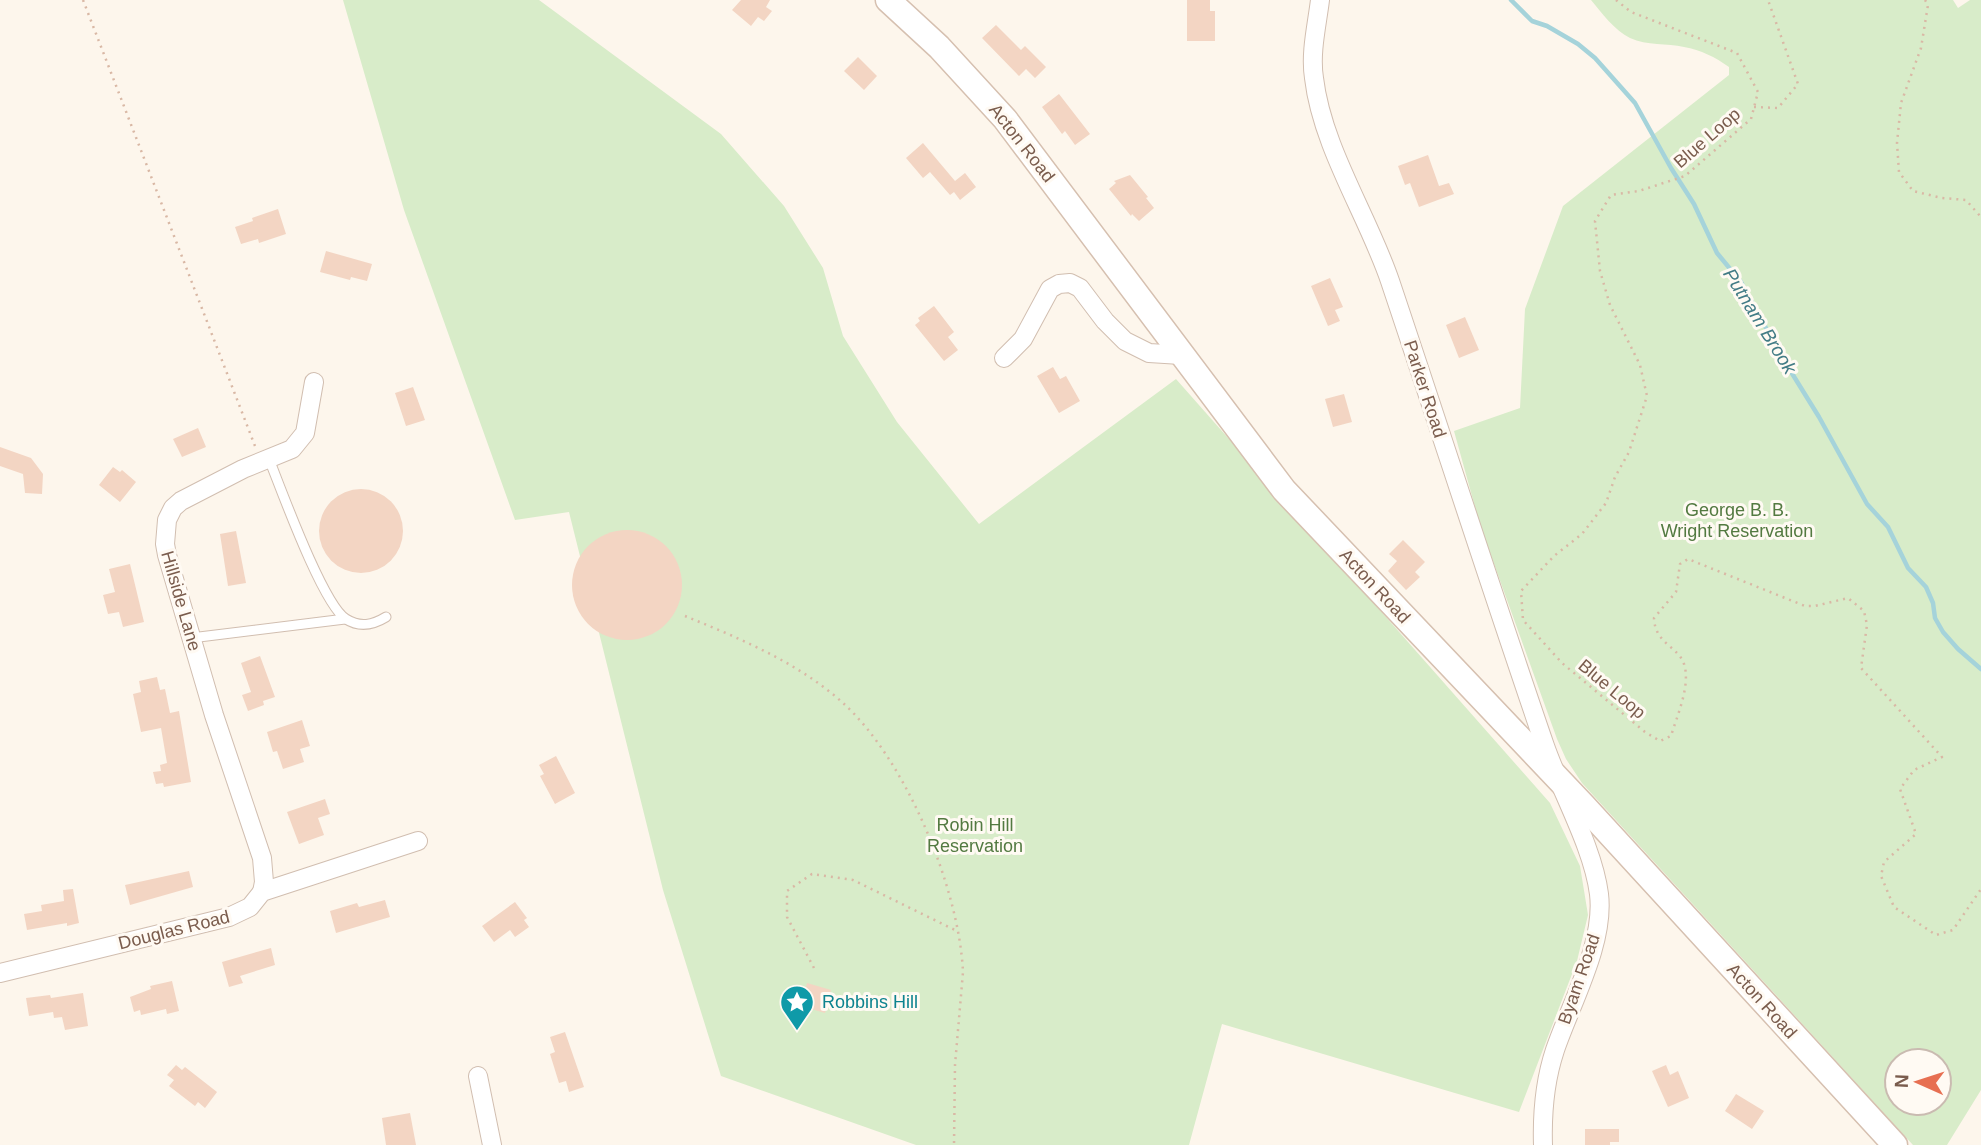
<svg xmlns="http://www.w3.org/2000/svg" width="1981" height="1145" viewBox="0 0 1981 1145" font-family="Arial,sans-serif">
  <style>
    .green { fill: #d8ecc9; fill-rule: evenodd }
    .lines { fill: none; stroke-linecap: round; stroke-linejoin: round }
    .stream { stroke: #a5d3da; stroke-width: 4.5 }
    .building { fill: #f3d5c3 }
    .service-casing { stroke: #d1beb0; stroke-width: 11 }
    .minor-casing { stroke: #d1beb0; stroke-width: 20 }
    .secondary-casing { stroke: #d6c0b0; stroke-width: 27 }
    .path { stroke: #d9b8a5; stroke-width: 2.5; stroke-dasharray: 2 5; stroke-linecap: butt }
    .service { stroke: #fff; stroke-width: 9 }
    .minor { stroke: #fff; stroke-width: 18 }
    .secondary { stroke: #fff; stroke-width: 24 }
    .labels { text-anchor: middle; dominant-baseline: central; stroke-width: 6; stroke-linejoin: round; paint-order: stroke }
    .street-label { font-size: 18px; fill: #7a5c4d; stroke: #fffaf3 }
    .park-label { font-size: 18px; fill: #537a41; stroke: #fffaf3 }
    .culture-label { font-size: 18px; fill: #0d838f; stroke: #fffaf3; text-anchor: start }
    .water-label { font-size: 19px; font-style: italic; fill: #437c86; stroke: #fffaf3 }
  </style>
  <rect width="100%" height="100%" fill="#fdf6ec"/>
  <!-- green -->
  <g class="green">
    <path d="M343 0H539L721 134 784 206 823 268 843 336 897 422 979 524 1176 379 1550 803 1580 866 1588 915 1577 961 1519 1112 1222 1024 1189 1145H916L721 1076 663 890 569 512 515 520 404 210Z"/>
    <path d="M1591 0H1953L1958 8 1970 0H1981V1090L1947 1145H1913L1582 783 1566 759 1557 739 1480 525 1454 431 1520 408 1525 309 1563 206 1729 75V67C1715 57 1701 50 1684 47 1667 43 1647 46 1630 38 1615 31 1601 12 1591 0ZM1897 1061H1939V1103H1897Z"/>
  </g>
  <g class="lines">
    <!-- stream -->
    <path class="stream" d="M1511 0 1532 21 1547 26 1578 44 1595 58 1635 103 1671 168 1694 204 1717 253 1741 282 1780 354 1819 417 1867 504 1888 527 1908 568 1926 587 1933 603 1935 618 1943 632 1958 649 1981 669"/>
  </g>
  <!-- building -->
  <g class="building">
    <path d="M741 0H770L766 7 772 11 764 21 758 17 751 26 732 10Z"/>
    <path d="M1187 0H1210V11H1215V41H1187Z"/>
    <path d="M996 25 1021 50 1025 46 1046 67 1035 78 1026 69 1019 76 982 38Z"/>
    <path d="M858 57 877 76 864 90 844 71Z"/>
    <path d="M1059 94 1090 134 1075 145 1065 131 1062 134 1042 107Z"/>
    <path d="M923 143 955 181 965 173 976 187 960 200 954 192 950 195 930 172 923 178 906 158Z"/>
    <path d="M1428 155 1439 186 1449 183 1454 194 1419 207 1410 183 1405 185 1398 166Z"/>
    <path d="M1130 175 1148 197 1146 198 1154 208 1139 221 1132 214 1131 216 1109 189 1116 183 1114 181Z"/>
    <path d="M278 209 286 234 259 243 258 239 241 244 235 227 253 221 252 218Z"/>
    <path d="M326 251 372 264 367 281 351 277 350 280 320 272Z"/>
    <path d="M1330 278 1343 307 1335 310 1340 321 1328 326 1311 286Z"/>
    <path d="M934 306 954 332 948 337 958 350 944 361 915 325 920 321 918 318Z"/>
    <path d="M1465 317 1479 350 1459 358 1446 325Z"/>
    <path d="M1053 367 1060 379 1066 376 1080 401 1059 413 1037 376Z"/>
    <path d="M413 387 425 420 406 426 395 393Z"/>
    <path d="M1344 394 1352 422 1333 427 1325 399Z"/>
    <path d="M198 428 206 447 182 457 173 439Z"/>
    <path d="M0 447 31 458 43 474 42 494 25 493 23 474 0 466Z"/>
    <path d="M113 467 120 472 122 470 136 482 120 502 99 485Z"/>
    <circle cx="361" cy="531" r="42"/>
    <circle cx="627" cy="585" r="55"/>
    <path d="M236 531 246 583 228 586 220 534Z"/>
    <path d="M1403 540 1425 562 1415 572 1420 577 1406 590 1388 571 1397 561 1389 554Z"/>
    <path d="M130 564 144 622 123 627 119 612 108 614 103 595 115 592 109 569Z"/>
    <path d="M260 656 275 697 263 701 264 705 248 711 242 695 251 692 241 663Z"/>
    <path d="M157 677 160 690 165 689 170 713 179 711 191 782 164 787 163 783 156 784 153 772 161 771 160 765 167 763 161 728 141 732 133 694 141 692 139 681Z"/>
    <path d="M302 720 310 746 300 749 304 762 283 769 277 751 273 752 267 732Z"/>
    <path d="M556 756 575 793 555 804 540 776 544 774 539 765Z"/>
    <path d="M325 799 330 814 318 818 324 835 299 844 287 812Z"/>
    <path d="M189 871 193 887 130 905 125 885Z"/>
    <path d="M73 889 79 923 67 926V923L27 930 24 914 42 911 41 905 64 901 63 890Z"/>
    <path d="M385 900 390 917 336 933 330 911 357 903 359 907Z"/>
    <path d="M515 902 527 918 524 920 529 927 515 937 510 930 494 942 482 926Z"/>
    <path d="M271 948 275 965 240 976 243 983 229 987 222 962Z"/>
    <path d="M172 981 179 1011 167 1014 166 1009 141 1015 140 1010 134 1012 130 997 151 989 150 986Z"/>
    <path d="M807 983 831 990 825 1013 801 1006Z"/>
    <path d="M83 993 88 1026 65 1030 62 1017 54 1018 53 1012 29 1016 26 998 50 995 51 998Z"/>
    <path d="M565 1032 584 1087 569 1092 566 1081 559 1083 550 1054 555 1052 550 1037Z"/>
    <path d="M176 1065 182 1070 185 1067 217 1092 205 1108 198 1102 195 1106 169 1086 174 1080 167 1075Z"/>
    <path d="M1666 1065 1670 1075 1678 1071 1689 1098 1668 1107 1652 1071Z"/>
    <path d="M1736 1094 1764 1111 1752 1129 1725 1111Z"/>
    <path d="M410 1113 416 1145H386L382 1118Z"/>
    <path d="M1585 1129H1619V1142H1610V1145H1585Z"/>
  </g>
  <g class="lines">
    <!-- service casing -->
    <g class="service-casing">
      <g id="service">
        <path d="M269 459C281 489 323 605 346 619 360 628 373 625 386 617"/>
        <path d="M191 638 345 619"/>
      </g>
    </g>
    <!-- minor casing -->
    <g class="minor-casing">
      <g id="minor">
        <path d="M1320 0C1317 25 1310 53 1314 78 1322 147 1368 216 1390 281 1442 436 1492 592 1545 746 1561 792 1593 847 1599 894 1605 943 1571 1003 1555 1050 1545 1080 1542 1113 1543 1145"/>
        <path d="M1004 358 1023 339 1050 289 1059 284 1070 283 1080 288 1105 321 1125 341 1149 353 1181 355"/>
        <path d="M262 892 264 882 262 858 214 715 167 555 165 544 167 520 173 508 181 501 243 469 292 449 305 433 314 382"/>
        <path d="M0 973 229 917 250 907 262 892 418 841"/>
        <path d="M478 1076 492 1145"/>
      </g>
    </g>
    <!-- secondary casing -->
    <g class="secondary-casing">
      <path id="secondary" d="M888 0 939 47 1005 119 1284 490 1584 806 1895 1145"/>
    </g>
    <!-- path -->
    <g class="path">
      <path d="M83 0 255 446"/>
      <path d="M1616 0 1631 12 1737 53 1758 92 1751 119 1685 176 1639 191 1611 195 1595 221 1600 271 1610 305 1640 365 1647 396 1629 452 1615 477 1606 503 1582 534 1554 556 1521 591 1523 620 1562 663 1645 732 1660 741 1671 736C1677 716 1691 685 1684 664 1678 646 1655 644 1654 618L1676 592 1680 564 1688 559 1805 606H1815L1848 598 1864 611 1867 625 1861 668 1942 757 1914 770 1900 789 1916 834 1884 862 1881 876 1894 907 1936 935 1953 930 1981 889"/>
      <path d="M1925 0 1928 5 1921 48 1901 103 1897 143 1899 172 1913 191 1942 198 1966 200 1981 217"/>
      <path d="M1754 107 1778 108 1798 84 1768 0"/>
      <path d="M685 616C739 638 799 663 843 703 906 760 959 888 963 972L955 1065 954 1145"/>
      <path d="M814 968 787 917V891L812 874 853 880 957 931"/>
    </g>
    <!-- service -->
    <use href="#service" class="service"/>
    <!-- minor -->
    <use href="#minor" class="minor"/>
    <!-- secondary -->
    <use href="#secondary" class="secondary"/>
  </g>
  <!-- icons -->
  <defs>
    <g id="sight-pin" transform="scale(1.75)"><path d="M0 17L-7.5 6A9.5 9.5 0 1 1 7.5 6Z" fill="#0f9aa8" stroke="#fffaf3"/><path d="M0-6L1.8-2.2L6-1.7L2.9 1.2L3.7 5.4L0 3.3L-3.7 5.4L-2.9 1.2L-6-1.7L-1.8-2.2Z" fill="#fff"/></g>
  </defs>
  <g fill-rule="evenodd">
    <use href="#sight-pin" x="797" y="1002"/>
  </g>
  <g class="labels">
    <!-- street labels -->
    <g class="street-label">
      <text transform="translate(1707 138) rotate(-41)">Blue Loop</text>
      <text transform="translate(1022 143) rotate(52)">Acton Road</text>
      <text transform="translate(1425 389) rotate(72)">Parker Road</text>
      <text transform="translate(1375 586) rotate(47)">Acton Road</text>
      <text transform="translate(181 601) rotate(74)">Hillside Lane</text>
      <text transform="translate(1612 689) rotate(40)">Blue Loop</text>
      <text transform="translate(174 930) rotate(-14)">Douglas Road</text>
      <text transform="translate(1579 979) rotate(-71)">Byam Road</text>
      <text transform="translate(1762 1001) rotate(48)">Acton Road</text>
    </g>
    <!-- park labels -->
    <g class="park-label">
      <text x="1737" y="510">George B. B.<tspan x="1737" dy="21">Wright Reservation</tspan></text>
      <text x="975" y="825">Robin Hill<tspan x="975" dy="21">Reservation</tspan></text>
    </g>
    <!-- culture labels -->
    <g class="culture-label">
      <text x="822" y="1002">Robbins Hill</text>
    </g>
    <!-- water labels -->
    <g class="water-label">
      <text transform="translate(1760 321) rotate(58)">Putnam Brook</text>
    </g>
  </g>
  <!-- north arrow -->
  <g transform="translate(1918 1082) rotate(273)"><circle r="33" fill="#fffaf3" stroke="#cabbb1" stroke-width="2"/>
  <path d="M0-5L12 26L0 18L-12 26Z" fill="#e76f51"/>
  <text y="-10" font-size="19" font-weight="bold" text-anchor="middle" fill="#7a5c4d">N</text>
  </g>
</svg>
